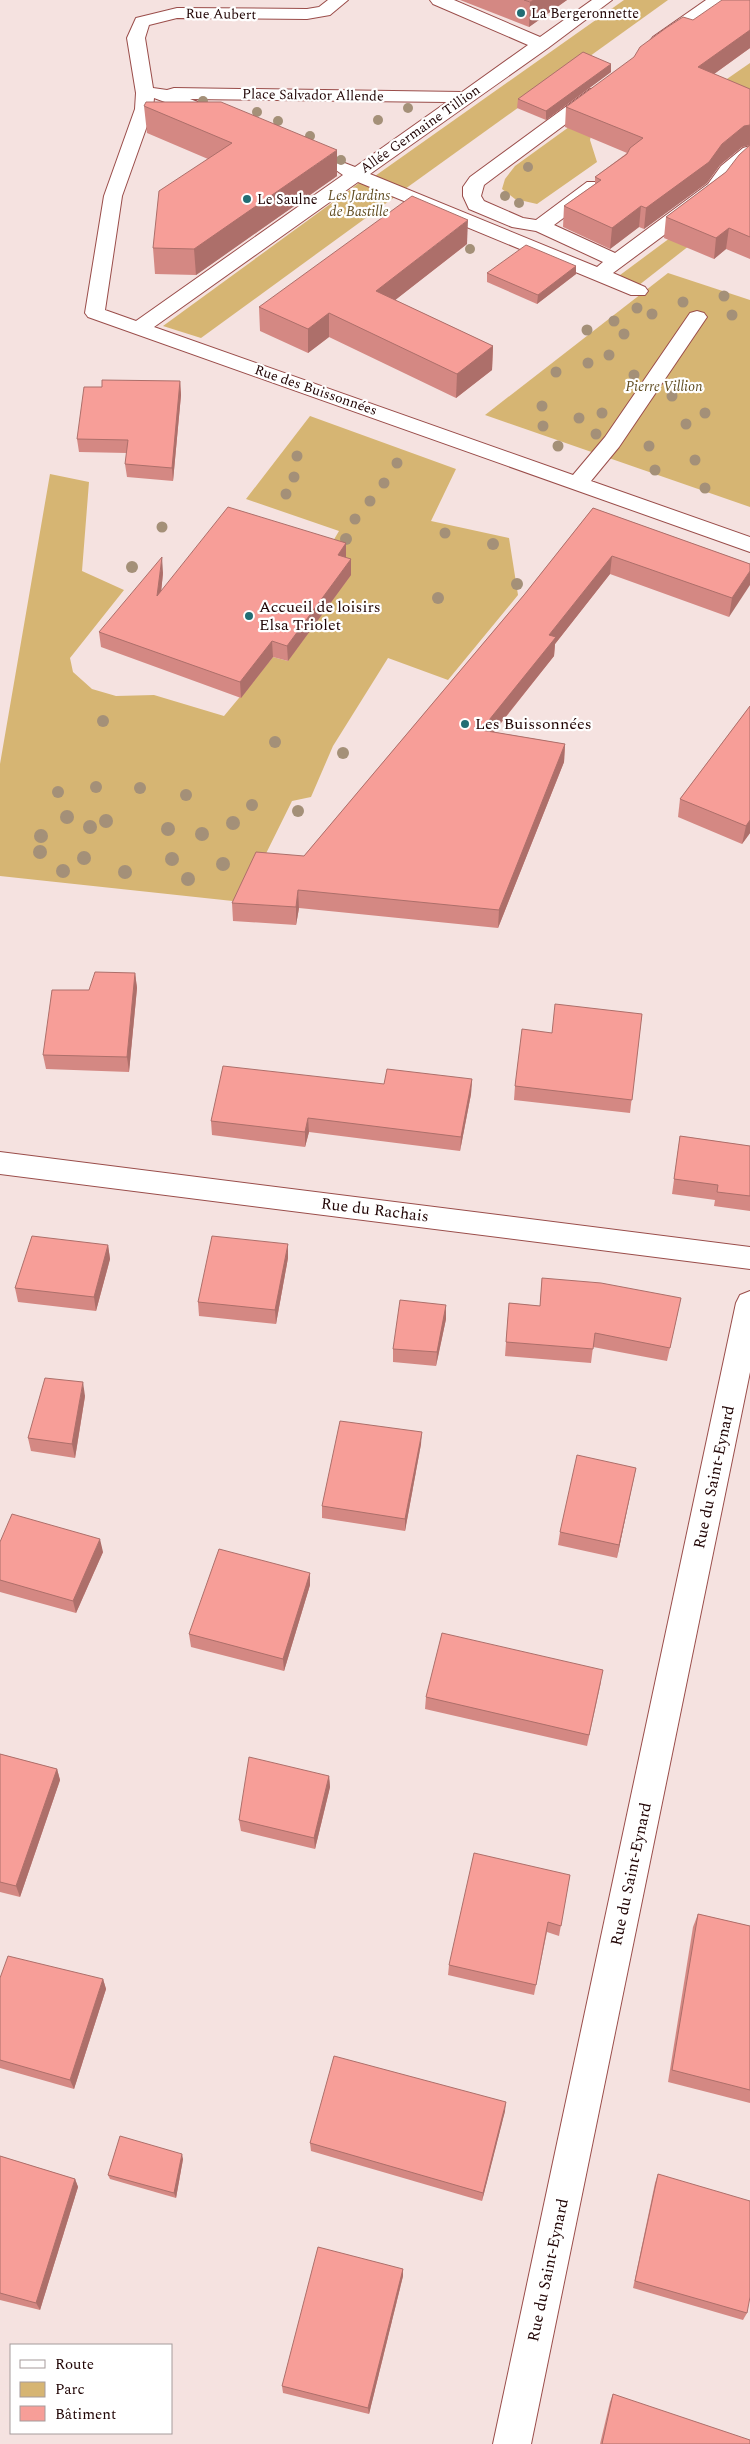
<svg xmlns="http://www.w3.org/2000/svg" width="750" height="2444" viewBox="0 0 750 2444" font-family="Spectral,serif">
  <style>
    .green { fill: #d6b573 }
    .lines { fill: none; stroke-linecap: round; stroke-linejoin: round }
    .minor-casing { stroke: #9a4d4a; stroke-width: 2 }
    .minor { fill: #fff; fill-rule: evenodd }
    .tree { fill: #a49078 }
    .wall { fill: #d48883 }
    .shaded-wall { fill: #ad6f6a }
    .building { fill: #f79e98; stroke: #ad6f6a }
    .poi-dot { fill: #226d74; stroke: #fff; stroke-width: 2 }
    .labels { text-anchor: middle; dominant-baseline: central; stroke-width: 4.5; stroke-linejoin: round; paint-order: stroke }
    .far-poi-label { font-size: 14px; fill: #200404; stroke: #fff; text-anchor: start }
    .far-street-label { font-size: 14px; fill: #200404; stroke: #fff }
    .far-park-label { font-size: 14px; font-style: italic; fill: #614d22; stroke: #fff }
    .poi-label { font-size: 16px; fill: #200404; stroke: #fff; text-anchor: start }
    .street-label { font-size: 16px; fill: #200404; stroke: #fff }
  </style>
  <rect width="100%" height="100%" fill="#f5e2e0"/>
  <!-- green -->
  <g class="green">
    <path d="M624 0H668L405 189 375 176Z"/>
    <path d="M750 63V107L711 90Z"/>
    <path d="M598 106 590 140 597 162 537 204 515 199 502 189 505 179 515 166Z"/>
    <path d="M359 183 396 196 201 338 163 326Z"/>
    <path d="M740 186 750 198 634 289 612 281Z"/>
    <path d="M668 273 750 300V507L485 415Z"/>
    <path d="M310 416 456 469 431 521 509 538 518 595 448 680 388 658 333 746 311 797 292 801 242 902 0 876V764L50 474 89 482 82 571 124 590 70 658 73 672 92 689 116 696 154 695 224 716 273 657 288 661 326 553 339 531 246 499Z"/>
  </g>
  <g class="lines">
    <!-- minor casing -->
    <g class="minor-casing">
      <g id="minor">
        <path d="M328 0H348L330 15 307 19 177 18 149 25 145 38 153 88 167 90 174 88 462 92 528 45 433 4 430 0H454L540 37 592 0H612L548 48 370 174 597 267 603 262 536 231 512 227 469 209 463 196V187L470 177 590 89H602L605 93 602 97 484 185 481 196 484 201 523 218 536 220 587 182H601L603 186 601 190 554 225 615 253 708 184 721 166 743 148 750 146V161L735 174 722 192 613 273 645 287 648 291 645 295H631L358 182 154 327 573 475 605 437 690 313 697 311 704 313 707 317 619 447 591 481 750 537V552L88 317 85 313 104 196 135 109 136 93 127 38 136 18 177 8 307 9 319 7ZM154 98 217 121 223 120 226 116 223 112 190 99 447 102 355 167 342 162 335 164 333 168 343 175 136 321 105 310 122 196 153 109Z"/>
        <path d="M706 0H726L665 45H653L650 41 653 37Z"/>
        <path d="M0 1152 750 1247V1269L0 1174Z"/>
        <path d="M750 1291V1372L531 2444H493L736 1303 740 1295Z"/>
      </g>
    </g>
    <!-- minor -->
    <use href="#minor" class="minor"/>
  </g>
  <!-- trees -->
  <g class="tree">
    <circle cx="203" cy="101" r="5"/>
    <circle cx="408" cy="108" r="5"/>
    <circle cx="257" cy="112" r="5"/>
    <circle cx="378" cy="120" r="5"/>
    <circle cx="278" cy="121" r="5"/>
    <circle cx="310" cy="136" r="5"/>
    <circle cx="341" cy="160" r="5"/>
    <circle cx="528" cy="167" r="5"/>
    <circle cx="505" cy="196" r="5"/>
    <circle cx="519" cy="203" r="5"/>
    <circle cx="470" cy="249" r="5"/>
    <circle cx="724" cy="296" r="5.5"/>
    <circle cx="683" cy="302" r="5.5"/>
    <circle cx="637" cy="308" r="5.5"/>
    <circle cx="652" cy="314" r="5.5"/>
    <circle cx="732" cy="315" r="5.5"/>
    <circle cx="614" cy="321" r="5.5"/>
    <circle cx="587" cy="330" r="5.5"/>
    <circle cx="624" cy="334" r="5.5"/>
    <circle cx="609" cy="355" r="5.5"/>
    <circle cx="588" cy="363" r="5.5"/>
    <circle cx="556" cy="372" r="5.5"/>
    <circle cx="634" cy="375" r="5.5"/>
    <circle cx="672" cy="396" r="5.5"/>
    <circle cx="542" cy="406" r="5.5"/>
    <circle cx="602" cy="413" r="5.5"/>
    <circle cx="705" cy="413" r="5.5"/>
    <circle cx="579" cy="418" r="5.5"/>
    <circle cx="686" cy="424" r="5.5"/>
    <circle cx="543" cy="426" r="5.5"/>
    <circle cx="596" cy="434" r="5.5"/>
    <circle cx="558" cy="446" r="5.5"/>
    <circle cx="649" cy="446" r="5.5"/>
    <circle cx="297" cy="456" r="5.5"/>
    <circle cx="695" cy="460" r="5.5"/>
    <circle cx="397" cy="463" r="5.5"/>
    <circle cx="655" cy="470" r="5.5"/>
    <circle cx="294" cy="477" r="5.5"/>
    <circle cx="384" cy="483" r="5.5"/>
    <circle cx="705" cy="488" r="5.5"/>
    <circle cx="286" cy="494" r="5.5"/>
    <circle cx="370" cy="501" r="5.5"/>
    <circle cx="355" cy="519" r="5.5"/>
    <circle cx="162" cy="527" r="5.5"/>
    <circle cx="445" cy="533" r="5.5"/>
    <circle cx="346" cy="539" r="6"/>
    <circle cx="493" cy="544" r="6"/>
    <circle cx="132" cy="567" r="6"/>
    <circle cx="517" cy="584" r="6"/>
    <circle cx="438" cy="598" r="6"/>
    <circle cx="103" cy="721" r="6"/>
    <circle cx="275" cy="742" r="6"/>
    <circle cx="343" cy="753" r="6"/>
    <circle cx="96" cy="787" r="6"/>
    <circle cx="140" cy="788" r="6"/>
    <circle cx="58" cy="792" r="6"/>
    <circle cx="186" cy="795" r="6"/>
    <circle cx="252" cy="805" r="6"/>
    <circle cx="298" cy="811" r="6"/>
    <circle cx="67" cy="817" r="7"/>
    <circle cx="106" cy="821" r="7"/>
    <circle cx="233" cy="823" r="7"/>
    <circle cx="90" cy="827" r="7"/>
    <circle cx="168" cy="829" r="7"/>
    <circle cx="202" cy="834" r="7"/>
    <circle cx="41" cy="836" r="7"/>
    <circle cx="40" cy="852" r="7"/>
    <circle cx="84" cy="858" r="7"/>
    <circle cx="172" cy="859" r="7"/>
    <circle cx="223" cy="864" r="7"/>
    <circle cx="63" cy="871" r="7"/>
    <circle cx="125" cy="872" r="7"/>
    <circle cx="188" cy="879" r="7"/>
  </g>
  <!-- wall -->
  <g class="wall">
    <path d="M460 0H567L529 27Z"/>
    <path d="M750 0V48L714 74 750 89V145L742 147 720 165 707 183 644 229 639 227 610 249 563 227 564 206 595 184V177L627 153 565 127 566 107 693 20Z"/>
    <path d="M611 64V72L546 120 517 108 518 99Z"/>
    <path d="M144 106 337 176 196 275 155 274 153 248 208 159 147 133Z"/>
    <path d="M750 145V259L726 249 714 259 664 238 666 217 726 172Z"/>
    <path d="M467 244 395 300 493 346 492 370 456 398 329 337 308 353 260 331 259 307Z"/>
    <path d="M576 266V274L537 304 487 282V273Z"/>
    <path d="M180 381 181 395 173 481 127 477 125 464 127 453 79 452 77 439 102 387Z"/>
    <path d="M593 508 750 564 729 617 610 574 555 644 554 656 494 732 565 744 564 762 498 928 299 908 296 925 233 921 232 903 304 856 524 595Z"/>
    <path d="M346 543V558L351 575 288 661 273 657 241 698 101 647 99 632 163 573 161 592Z"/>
    <path d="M750 706V833L742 844 678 817 680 799Z"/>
    <path d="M135 973 137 988 129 1072 46 1069 43 1055 89 990Z"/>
    <path d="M642 1014 630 1113 514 1100 515 1086 552 1033Z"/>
    <path d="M472 1079 471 1094 460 1151 309 1132 305 1147 212 1135 211 1121 384 1084Z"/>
    <path d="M680 1136 750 1146V1211L714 1206 715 1200 672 1194Z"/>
    <path d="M288 1244V1258L276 1324 199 1316 198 1302Z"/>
    <path d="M108 1245 110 1259 96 1311 18 1302 15 1288Z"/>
    <path d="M542 1278 678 1312 667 1361 593 1347 591 1363 505 1356 509 1303 540 1306Z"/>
    <path d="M446 1305V1319L436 1366 393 1362V1349Z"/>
    <path d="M85 1396 75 1458 31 1451 28 1438Z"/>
    <path d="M421 1444 405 1531 322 1518V1506Z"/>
    <path d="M636 1468 617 1558 558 1545 560 1532Z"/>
    <path d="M0 1542 103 1552 76 1613 0 1592Z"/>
    <path d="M310 1573V1585L284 1671 191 1647 189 1634Z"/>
    <path d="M601 1682 587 1746 425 1709 426 1697Z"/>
    <path d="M0 1754 57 1769 60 1780 20 1897 0 1892Z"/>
    <path d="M329 1776 330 1787 315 1849 241 1831 239 1820Z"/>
    <path d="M570 1875 559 1936 547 1932 534 1995 448 1975 449 1965Z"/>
    <path d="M698 1914 750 1926V2103L668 2082 693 1927Z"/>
    <path d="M0 1978 103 1979 106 1989 74 2089 0 2068Z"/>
    <path d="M505 2111 482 2201 311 2151 310 2143Z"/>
    <path d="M0 2156 75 2179 78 2187 40 2310 0 2300Z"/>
    <path d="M183 2159 176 2198 110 2179 108 2175Z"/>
    <path d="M658 2174 747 2313 743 2320 633 2288 655 2183Z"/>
    <path d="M403 2269V2276L369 2414 283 2393 282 2386Z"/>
    <path d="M613 2394 750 2444H600L610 2402Z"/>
  </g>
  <!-- shaded-wall -->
  <g class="shaded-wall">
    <path d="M534 0H567L529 27 530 2Z"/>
    <path d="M750 30V48L696 87 698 67Z"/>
    <path d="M611 64V72L546 120V111Z"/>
    <path d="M750 125V145L742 147 720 165 707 183 644 229 646 208 744 126Z"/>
    <path d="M337 150V176L196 275 194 249Z"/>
    <path d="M641 206 639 227 610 249 612 228Z"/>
    <path d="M468 220 467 244 376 315V291Z"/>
    <path d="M729 228 726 249 714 259 716 238Z"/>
    <path d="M576 266V274L537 304 538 295Z"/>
    <path d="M329 313V337L308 353V329Z"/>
    <path d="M493 346 492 370 456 398 457 374Z"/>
    <path d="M180 381 181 395 173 481 172 468Z"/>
    <path d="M346 543V559L338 555Z"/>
    <path d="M612 556 610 574 555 644 554 656 480 749 481 730 549 635Z"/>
    <path d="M162 557 163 573 159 612 157 596Z"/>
    <path d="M351 559V575L288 661 287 646Z"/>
    <path d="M750 571V585L729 617 732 598Z"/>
    <path d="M272 641 273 657 241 698 240 682Z"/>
    <path d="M565 744 564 762 498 928 499 910Z"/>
    <path d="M750 820V833L742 844 746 826Z"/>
    <path d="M298 890 299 908 296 925V907Z"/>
    <path d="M135 973 137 988 129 1072 127 1057Z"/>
    <path d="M472 1079 471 1094 460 1151 461 1137Z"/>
    <path d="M308 1118 309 1132 305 1147V1132Z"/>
    <path d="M288 1244V1258L276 1324 275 1310Z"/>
    <path d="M108 1245 110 1259 96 1311 94 1297Z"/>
    <path d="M446 1305V1319L436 1366 437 1352Z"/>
    <path d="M83 1382 85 1396 75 1458 72 1444Z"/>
    <path d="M422 1432 421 1444 405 1531V1519Z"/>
    <path d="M636 1468 633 1481 617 1558 619 1545Z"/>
    <path d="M100 1539 103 1552 76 1613 73 1601Z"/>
    <path d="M310 1573V1585L284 1671 283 1659Z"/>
    <path d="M57 1769 60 1780 20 1897 16 1886Z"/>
    <path d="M329 1776 330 1787 315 1849 314 1838Z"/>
    <path d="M103 1979 106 1989 74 2089 70 2080Z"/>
    <path d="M506 2102 505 2111 482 2201 483 2193Z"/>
    <path d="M182 2154 183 2159 176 2198 174 2193Z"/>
    <path d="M75 2179 78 2187 40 2310 36 2303Z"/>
    <path d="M403 2269V2276L369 2414 368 2408Z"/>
  </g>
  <!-- building -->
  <g class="building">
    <path d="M524 0H534L530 2Z"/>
    <path d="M722 0H750V30L698 67 750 89V125L744 126 722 144 709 162 646 208 641 206 612 228 564 206 601 180 595 177 627 154 630 148 643 138 566 107 634 57 640 47 666 28 683 17 693 20Z"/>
    <path d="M583 52 611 64 546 111 518 99Z"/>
    <path d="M146 102H221L337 150 194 249 153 248 159 191 232 143 144 106Z"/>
    <path d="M750 145V237L729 228 716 238 666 217 726 172 739 155Z"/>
    <path d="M412 196 468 220 376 291 493 346 457 374 329 313 308 329 259 307Z"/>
    <path d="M526 245 576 266 538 295 487 273Z"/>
    <path d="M102 380 180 381 172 468 125 464 128 440 77 439 84 387H102Z"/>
    <path d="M228 507 346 543 338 555 351 559 287 646 272 641 240 682 99 632 162 557 157 596Z"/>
    <path d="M593 508 750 564V571L732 598 612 556 549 635 556 637 481 730 565 744 499 910 298 890 296 907 232 903 256 852 304 856 524 595Z"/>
    <path d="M750 706V820L746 826 680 799Z"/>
    <path d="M95 972 135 973 127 1057 43 1055 52 990H89Z"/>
    <path d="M555 1004 642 1014 632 1100 515 1086 522 1029 552 1033Z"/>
    <path d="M223 1066 384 1084 387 1069 472 1079 461 1137 308 1118 305 1132 211 1121Z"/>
    <path d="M680 1136 750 1146V1196L717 1192 718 1185 674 1179Z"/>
    <path d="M32 1236 108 1245 94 1297 15 1288Z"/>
    <path d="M212 1236 288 1244 275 1310 198 1302Z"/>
    <path d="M542 1278 601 1283 681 1298 670 1348 595 1333 593 1349 506 1342 509 1303 540 1306Z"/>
    <path d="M400 1300 446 1305 437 1352 393 1349Z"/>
    <path d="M45 1378 83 1382 72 1444 28 1438Z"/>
    <path d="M340 1421 422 1432 405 1519 322 1506Z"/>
    <path d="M577 1455 636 1468 619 1545 560 1532Z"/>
    <path d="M12 1514 100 1539 73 1601 0 1580V1542Z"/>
    <path d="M219 1549 310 1573 283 1659 189 1634Z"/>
    <path d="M442 1633 603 1670 589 1735 426 1697Z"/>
    <path d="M0 1754 57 1769 16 1886 0 1882Z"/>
    <path d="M249 1757 329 1776 314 1838 239 1820Z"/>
    <path d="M474 1853 570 1875 561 1926 548 1922 536 1985 449 1965Z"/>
    <path d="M698 1914 750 1926V2090L672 2070Z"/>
    <path d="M8 1956 103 1979 70 2080 0 2060V1978Z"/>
    <path d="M334 2056 506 2102 483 2193 310 2143Z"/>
    <path d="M120 2136 182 2154 174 2193 108 2175Z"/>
    <path d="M0 2156 75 2179 36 2303 0 2293Z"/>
    <path d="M658 2174 750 2201V2297L747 2313 635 2281Z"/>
    <path d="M318 2247 403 2269 368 2408 282 2386Z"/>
    <path d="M613 2394 750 2440V2444H602Z"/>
  </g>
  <!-- markers -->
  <g class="poi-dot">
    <circle cx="521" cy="13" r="5"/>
    <circle cx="247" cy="199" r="5"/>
    <circle cx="249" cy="616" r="5"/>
    <circle cx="465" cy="724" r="5"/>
  </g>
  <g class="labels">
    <!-- far-poi labels -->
    <g class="far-poi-label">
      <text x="531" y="13">La Bergeronnette</text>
      <text x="257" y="199">Le Saulne</text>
    </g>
    <!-- far-street labels -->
    <g class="far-street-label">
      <text transform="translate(221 14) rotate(1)">Rue Aubert</text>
      <text transform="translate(313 95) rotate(1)">Place Salvador Allende</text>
      <text transform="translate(420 129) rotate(-35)">Allée Germaine Tillion</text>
      <text transform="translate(316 390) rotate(19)">Rue des Buissonnées</text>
    </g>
    <!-- far-park labels -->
    <g class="far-park-label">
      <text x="359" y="195">Les Jardins<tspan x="359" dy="16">de Bastille</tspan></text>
      <text x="664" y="386">Pierre Villion</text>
    </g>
    <!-- poi labels -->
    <g class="poi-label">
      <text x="259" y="607">Accueil de loisirs<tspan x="259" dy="18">Elsa Triolet</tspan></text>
      <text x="475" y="724">Les Buissonnées</text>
    </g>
    <!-- street labels -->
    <g class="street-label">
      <text transform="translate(375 1210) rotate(7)">Rue du Rachais</text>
      <text transform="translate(714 1477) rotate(-78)">Rue du Saint-Eynard</text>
      <text transform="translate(631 1874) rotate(-78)">Rue du Saint-Eynard</text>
      <text transform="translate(548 2270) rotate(-78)">Rue du Saint-Eynard</text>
    </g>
  </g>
  <!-- legend -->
  <rect x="10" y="2344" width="162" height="90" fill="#ffffff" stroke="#a69b9b"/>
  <rect x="20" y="2360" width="25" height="8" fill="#ffffff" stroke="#a69b9b"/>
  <text x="55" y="2369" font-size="15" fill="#200404">Route</text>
  <rect x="20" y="2382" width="25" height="15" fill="#d6b573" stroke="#a69b9b"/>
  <text x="55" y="2394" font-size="15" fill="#200404">Parc</text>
  <rect x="20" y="2406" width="25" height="15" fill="#f79e98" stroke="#a69b9b"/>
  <text x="55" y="2419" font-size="15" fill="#200404">Bâtiment</text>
</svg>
